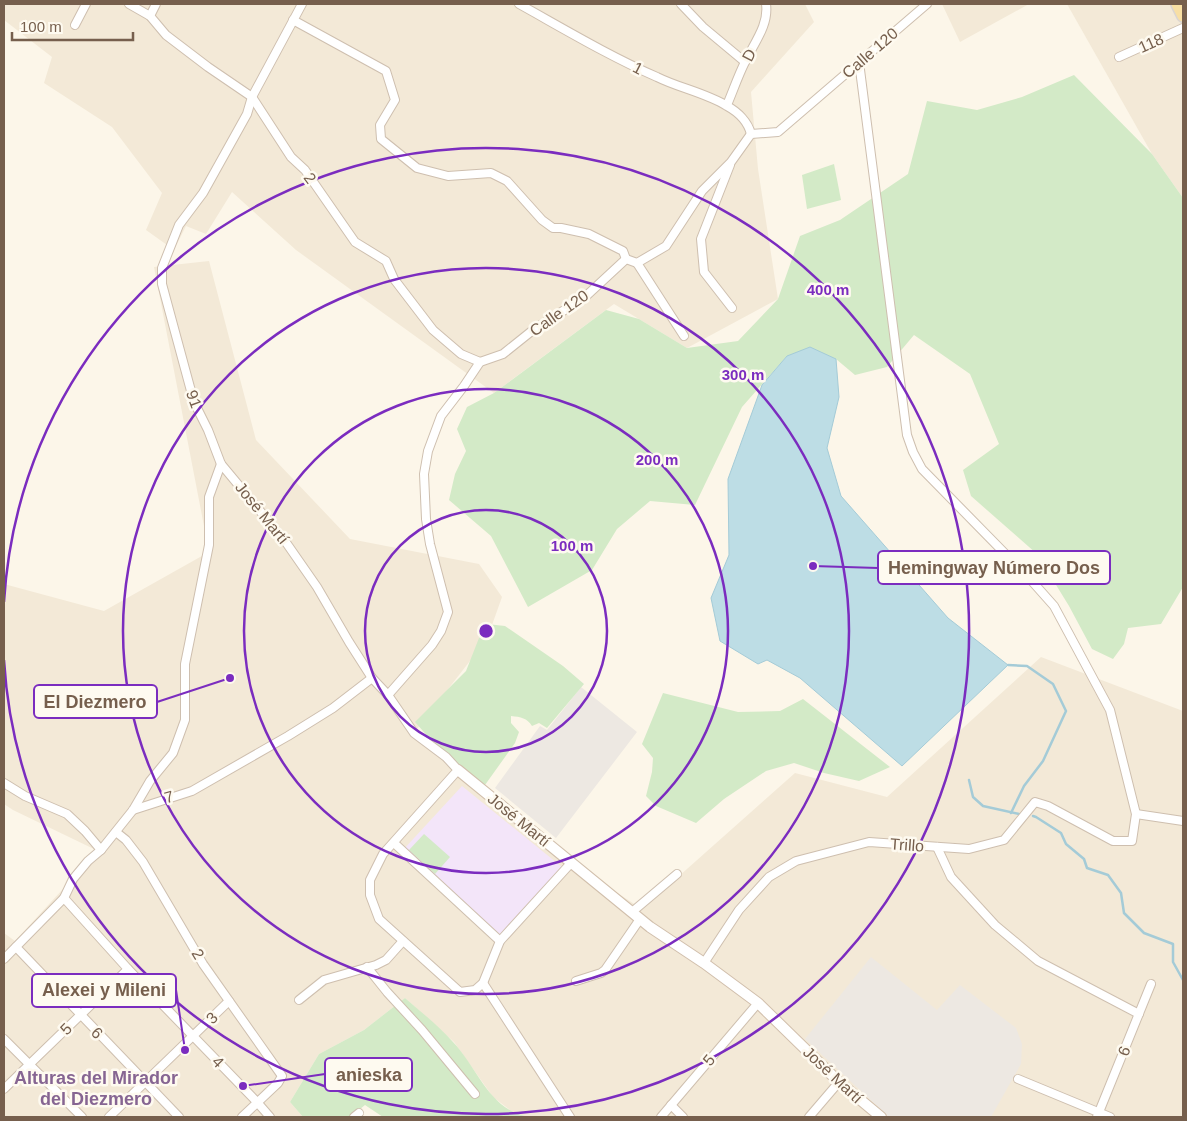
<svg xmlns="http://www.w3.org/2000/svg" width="1187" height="1121" viewBox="0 0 1187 1121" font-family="Helvetica,sans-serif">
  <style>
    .residential { fill: #f3e9d7 }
    .industrial { fill: #ede8e2 }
    .education { fill: #f3e5f9 }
    .green { fill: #d3eac7 }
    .water { fill: #bddde5; stroke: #a4cbd7 }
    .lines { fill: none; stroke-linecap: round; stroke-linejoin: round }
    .stream { stroke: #a4cbd7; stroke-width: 2.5 }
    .street-casing { stroke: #cebfaf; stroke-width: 10 }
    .secondary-casing { stroke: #d1bfac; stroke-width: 12 }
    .primary-casing { stroke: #dbd5d1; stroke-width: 14 }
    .street { stroke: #fff; stroke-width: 8 }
    .secondary { stroke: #fff; stroke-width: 10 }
    .primary { stroke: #f8dfa4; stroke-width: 11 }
    .ring { fill: none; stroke: #7b2cbf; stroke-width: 2.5 }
    .labels { text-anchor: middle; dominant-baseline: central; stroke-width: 5; stroke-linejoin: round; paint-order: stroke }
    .street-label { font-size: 16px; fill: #765f4d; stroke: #fefaf0 }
    .neighbourhood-label { font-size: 18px; font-weight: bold; fill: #866592; stroke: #fefaf0 }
    .centre { fill: #7b2cbf; stroke: #fefaf0; stroke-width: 2.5 }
    .ring-label { font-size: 15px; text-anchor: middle; font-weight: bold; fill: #7b2cbf; stroke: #fefaf0; stroke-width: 5; stroke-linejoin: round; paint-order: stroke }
    .leader { fill: none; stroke: #7b2cbf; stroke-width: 2 }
    .callout-dot { fill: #7b2cbf; stroke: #fefaf0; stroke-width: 2 }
    .callout { fill: #fefaf0; stroke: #7b2cbf; stroke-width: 2 }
    .callout-label { font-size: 18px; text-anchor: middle; font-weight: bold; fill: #765f4d }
  </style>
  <rect width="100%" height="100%" fill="#fcf6e9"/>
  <!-- residential -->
  <g class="residential">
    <path d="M4 4H805L814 22 751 92 758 169 778 299 687 348 614 304 494 393 296 250 232 192 206 234 186 226 174 250 146 230 162 193 112 127 44 83 52 57 4 20Z"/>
    <path d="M942 4H1029L960 42Z"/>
    <path d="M1067 4H1183V198L1152 154Z"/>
    <path d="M209 261 256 440 350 539 479 564 502 597 487 639 414 733 571 863 642 909 795 773 887 797 1041 657 1183 711V1117H530L518 1116 493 1097 454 1042 405 998 364 1030 319 1054 290 1102 303 1117H4V933L15 941 98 851 13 810 4 804V584L104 611 209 552 154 267Z"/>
  </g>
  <!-- industrial -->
  <g class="industrial">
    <path d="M581 687 637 732 556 838 495 788 540 726 547 730Z"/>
    <path d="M871 957 937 1010 960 985 1016 1028 1022 1044 1021 1064 991 1117H889L805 1039Z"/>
  </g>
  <!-- education -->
  <path class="education" d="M462 786 562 867 501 937 403 850Z"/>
  <!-- green -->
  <g class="green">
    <path d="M1074 75 1152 154 1183 198V587L1161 624 1128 628 1124 644 1113 659 1092 649 1069 606 1037 554 971 496 963 470 999 444 970 374 914 335 887 367 855 375 836 359 787 356 742 407 695 505 650 501 617 529 592 570 528 607 491 536 449 500 455 474 466 451 457 429 467 407 494 393 606 310 639 319 687 348 738 341 778 299 800 236 840 220 908 174 927 101 977 110 1022 97Z"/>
    <path d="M834 164 841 200 807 209 802 175Z"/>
    <path d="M487 624 505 626 563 666 584 684 547 728 539 723 532 726C527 718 521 717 511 716V723L519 732 515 743 485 785H482L446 757 415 722 466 671 479 638Z"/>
    <path d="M663 693 738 712 780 711 803 699 890 767 859 781 824 773 794 763 766 771 724 799 696 823 656 806 646 796 652 772 653 758 642 744Z"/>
    <path d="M424 834 450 857 435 874 409 850Z"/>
    <path d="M405 998C421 1012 439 1026 453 1042 478 1068 489 1111 530 1117H383L365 1105 350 1117H303L290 1102 319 1054 364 1030Z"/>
  </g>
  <!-- water -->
  <path class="water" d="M810 347 836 359 839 397 827 448 841 496 948 618 1008 665 902 766 800 678 767 660 758 664 720 641 711 598 729 555 728 479 762 385 787 356Z"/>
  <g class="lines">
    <!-- stream -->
    <g class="stream">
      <path d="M1008 665 1027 666 1053 684 1066 711 1043 761 1024 786 1011 813"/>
      <path d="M969 780 973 797 983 806 1019 814"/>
      <path d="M1033 816 1036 817 1061 833 1066 844 1084 859 1087 868 1108 875 1121 893 1124 913 1144 933 1173 944V962L1183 980"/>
    </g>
    <!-- street casing -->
    <g class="street-casing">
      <g id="street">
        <path d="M129 4 150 16 166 35 208 67 252 97 291 157 305 170 355 242 386 261 394 279 433 330 461 354 480 362"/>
        <path d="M302 4 252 97 247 114 203 193 179 225 162 268V284L194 402 208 430 221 464 285 541 317 587 349 642 372 678 388 695 414 733 446 757 458 770 383 854 370 880V895L379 919 460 992 475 990 483 983 500 941 571 863"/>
        <path d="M519 4C564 29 609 56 657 77 679 88 706 93 727 106 738 112 748 122 751 134"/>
        <path d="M681 4 703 27 745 62"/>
        <path d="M150 16 156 4"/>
        <path d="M293 20 386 71 395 100 380 125 381 139 417 168 448 176 491 173 507 181 542 220 553 228H561L589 234 623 251 626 259"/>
        <path d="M75 25 86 4"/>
        <path d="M1119 57 1183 28"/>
        <path d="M727 105C733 91 738 76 745 62 754 43 769 25 766 4"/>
        <path d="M730 165 701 239 704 272 732 308"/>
        <path d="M637 263 684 336"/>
        <path d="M388 695 432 645 441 631 448 612 430 544 426 519 424 474 428 451 441 416 464 386 480 362 503 354 533 330 585 297 626 259 637 263 666 246 702 191 731 162 751 134 778 132 927 4"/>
        <path d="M4 783 25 796 67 814 85 831 101 850"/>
        <path d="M133 810 192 791 288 736 333 708 372 678"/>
        <path d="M1136 814 1183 821"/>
        <path d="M116 832 126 840 143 862 203 964 282 1076 278 1083 242 1117"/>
        <path d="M394 843 500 941"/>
        <path d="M937 847 951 877 995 925 1038 961 1139 1014"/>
        <path d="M64 898 128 969 257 1102 270 1117"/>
        <path d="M632 912 677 874"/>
        <path d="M16 947 179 1117"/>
        <path d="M4 959 64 898 73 879 88 861 101 850 133 810 150 781 173 753 185 720V664L209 545V497L221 464"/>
        <path d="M704 963 739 910 769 877 796 861 869 842 969 849 1004 840 1035 802 1048 806 1113 841H1132L1136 814 1110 710 1054 606 1030 579 922 469 913 452 907 435 859 62"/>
        <path d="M367 967 387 992 422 1030 475 1094"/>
        <path d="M576 981 601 973 605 970 640 919"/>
        <path d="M483 983 570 1117"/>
        <path d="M299 1000 324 980 376 965 386 960 403 941"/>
        <path d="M4 1039 82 1117"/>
        <path d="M1018 1079 1110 1117"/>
        <path d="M4 1089 128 969"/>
        <path d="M671 1105 683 1117"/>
        <path d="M109 1117 229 1001"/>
        <path d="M354 1117 359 1113"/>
        <path d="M661 1117 758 1003"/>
        <path d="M809 1117 839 1082"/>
        <path d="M1097 1117 1151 984"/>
      </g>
    </g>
    <!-- secondary casing -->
    <g class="secondary-casing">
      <path id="secondary" d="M458 770 650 927 704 963 758 1003 839 1082 881 1117"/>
    </g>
    <!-- primary casing -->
    <g class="primary-casing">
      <path id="primary" d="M1177 4 1183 16"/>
    </g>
    <!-- street -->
    <use href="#street" class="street"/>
    <!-- secondary -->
    <use href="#secondary" class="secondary"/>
    <!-- primary -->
    <use href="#primary" class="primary"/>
  </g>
  <!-- distance rings -->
  <g class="ring">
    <circle cx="486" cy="631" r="121"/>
    <circle cx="486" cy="631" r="242"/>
    <circle cx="486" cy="631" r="363"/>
    <path d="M4 602A483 483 0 1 1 4 660"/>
  </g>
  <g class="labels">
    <!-- street labels -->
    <g class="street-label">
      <text transform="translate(1151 43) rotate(-24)">118</text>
      <text transform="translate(870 53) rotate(-41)">Calle 120</text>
      <text transform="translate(749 55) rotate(-63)">D</text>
      <text transform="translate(638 68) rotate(27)">1</text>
      <text transform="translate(310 178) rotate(54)">2</text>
      <text transform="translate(559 313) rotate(-35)">Calle 120</text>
      <text transform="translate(194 399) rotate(70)">91</text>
      <text transform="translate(262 513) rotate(51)">José Martí</text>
      <text transform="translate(169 797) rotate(-16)">7</text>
      <text transform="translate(519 820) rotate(39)">José Martí</text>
      <text transform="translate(907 845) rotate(4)">Trillo</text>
      <text transform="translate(198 954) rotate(59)">2</text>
      <text transform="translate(212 1018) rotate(-44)">3</text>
      <text transform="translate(66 1029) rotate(-45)">5</text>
      <text transform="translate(97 1033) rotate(46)">6</text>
      <text transform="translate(1124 1051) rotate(-68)">6</text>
      <text transform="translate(709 1060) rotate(-50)">5</text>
      <text transform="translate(218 1062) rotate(46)">4</text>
      <text transform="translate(833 1075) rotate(43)">José Martí</text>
    </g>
    <!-- neighbourhood labels -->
    <g class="neighbourhood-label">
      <text x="96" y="1078">Alturas del Mirador<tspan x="96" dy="21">del Diezmero</tspan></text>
    </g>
  </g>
  <circle cx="486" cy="631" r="8" class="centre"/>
  <g class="ring-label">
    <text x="828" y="295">400 m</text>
    <text x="743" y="380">300 m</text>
    <text x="657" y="465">200 m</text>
    <text x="572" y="551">100 m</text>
  </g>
  <!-- callouts -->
  <path class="leader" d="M813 566L878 568M230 678L157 702M185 1050L176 990M243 1086L325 1074"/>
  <g class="callout-dot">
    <circle cx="813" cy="566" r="5"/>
    <circle cx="230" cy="678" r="5"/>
    <circle cx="185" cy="1050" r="5"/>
    <circle cx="243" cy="1086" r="5"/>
  </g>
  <g class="callout">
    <rect x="878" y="551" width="232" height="33" rx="5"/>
    <rect x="34" y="685" width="123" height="33" rx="5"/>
    <rect x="32" y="974" width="144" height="33" rx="5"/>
    <rect x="325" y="1058" width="87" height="33" rx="5"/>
  </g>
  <g class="callout-label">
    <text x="994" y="574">Hemingway Número Dos</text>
    <text x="95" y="708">El Diezmero</text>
    <text x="104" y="996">Alexei y Mileni</text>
    <text x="369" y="1081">anieska</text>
  </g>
  <!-- border -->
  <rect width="1187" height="1121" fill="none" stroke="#765f4d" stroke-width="10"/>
  <!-- scale -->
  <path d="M12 32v8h121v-8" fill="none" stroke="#765f4d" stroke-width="2.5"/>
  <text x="20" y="32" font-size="15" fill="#765f4d" stroke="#fefaf0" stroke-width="4" paint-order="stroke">100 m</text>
</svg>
